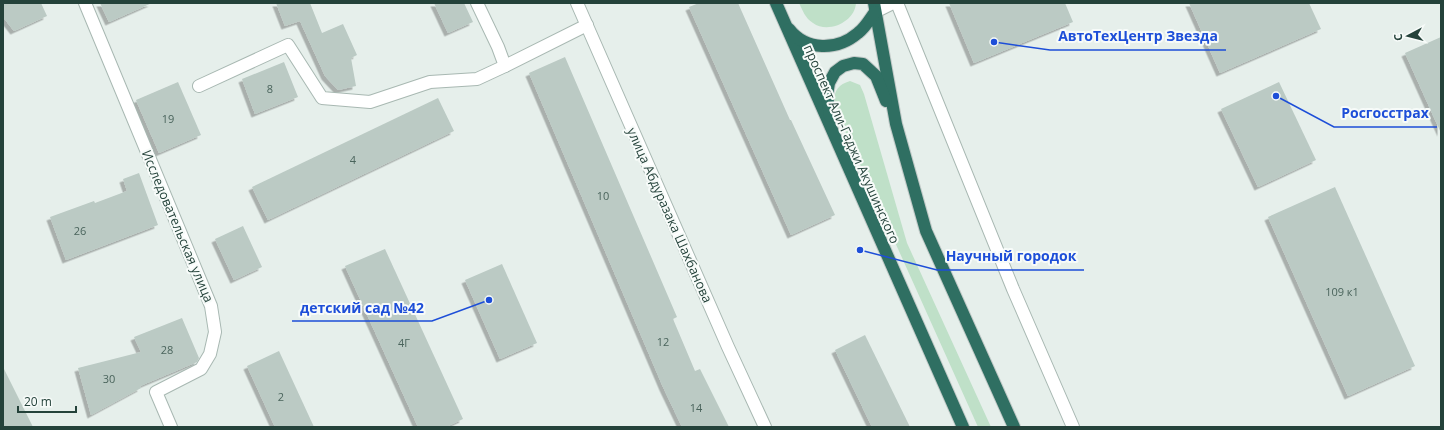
<svg xmlns="http://www.w3.org/2000/svg" width="1444" height="430" viewBox="0 0 1444 430" font-family="'Open Sans',sans-serif">
  <style>
    .green { fill: #bfe0c8 }
    .building { fill: #bbcac4; filter: url(#shadow) }
    .lines { fill: none; stroke-linecap: round; stroke-linejoin: round }
    .street-casing { stroke: #a8b8b2; stroke-width: 14 }
    .highway-casing { stroke: #c2cac8; stroke-width: 14 }
    .street { stroke: #fff; stroke-width: 12 }
    .highway { stroke: #2f6f62; stroke-width: 12 }
    .labels { text-anchor: middle; dominant-baseline: central; stroke-width: 4; stroke-linejoin: round; paint-order: stroke }
    .number-label { font-size: 11px; fill: #4a645c }
    .street-label { font-size: 13px; fill: #24423a; stroke: #f7fbf9 }
    .leader { fill: none; stroke: #1d4ed8; stroke-width: 1.5 }
    .callout-dot { fill: #1d4ed8; stroke: #f7fbf9; stroke-width: 1.5 }
    .callout-label { font-size: 14px; text-anchor: middle; font-weight: bold; fill: #1d4ed8; stroke: #f7fbf9; stroke-width: 4; stroke-linejoin: round; paint-order: stroke }
  </style>
  <defs>
    <filter id="shadow"><feDropShadow dx="-3.5" dy="3.5" stdDeviation="0" flood-color="#0004"/></filter>
  </defs>
  <rect width="100%" height="100%" fill="#e6efeb"/>
  <!-- green -->
  <g class="green">
    <path d="M799 3H856C855 22 828 34 813 23 805 18 803 11 799 3Z"/>
    <path d="M850 81 860 85 864 94 907 243 991 427H978L837 113C832 98 833 86 850 81Z"/>
  </g>
  <!-- building -->
  <g class="building">
    <path d="M3 3H41L47 16 14 31 3 17Z"/>
    <path d="M100 3H152L109 22Z"/>
    <path d="M276 3H310L322 33 343 24 357 55 351 58 356 86 338 90 325 76 300 21 285 26Z"/>
    <path d="M434 3H464L473 22 448 33Z"/>
    <path d="M699 3H738L790 120H791L835 215 791 235 689 7Z"/>
    <path d="M949 3H1065L1073 22 974 63Z"/>
    <path d="M1189 3H1309L1321 29 1220 73Z"/>
    <path d="M1441 37V133L1405 53Z"/>
    <path d="M565 57 677 317 673 319 695 371 700 369 729 427H682L663 387 529 73Z"/>
    <path d="M284 62 298 97 255 114 242 79Z"/>
    <path d="M178 82 201 135 159 153 136 100Z"/>
    <path d="M1279 82 1316 160 1258 187 1221 109Z"/>
    <path d="M438 98 454 131 268 220 252 187Z"/>
    <path d="M139 173 158 225 66 260 50 217 94 201 95 203 127 191 123 179Z"/>
    <path d="M1335 187 1415 366 1348 396 1268 217Z"/>
    <path d="M243 226 262 267 234 280 215 239Z"/>
    <path d="M385 249 463 419 446 427H418L345 266Z"/>
    <path d="M502 264 537 343 500 359 465 280Z"/>
    <path d="M182 318 199 358 197 362 140 386 141 388 91 415 78 368 141 352 134 337Z"/>
    <path d="M865 335 910 427H872L835 350Z"/>
    <path d="M279 351 314 427H275L247 366Z"/>
    <path d="M3 367 33 427H3Z"/>
  </g>
  <g class="lines">
    <!-- street casing -->
    <g class="street-casing">
      <g id="street">
        <path d="M85 3 211 306 215 332 210 354 201 369 156 392 171 427"/>
        <path d="M477 3 498 47 505 66"/>
        <path d="M577 3 728 347 765 427"/>
        <path d="M897 3 1013 289 1073 427"/>
        <path d="M875 12 893 3"/>
        <path d="M199 86 288 45 322 98 370 102 430 82 477 79 505 66 587 25"/>
      </g>
    </g>
    <!-- highway casing -->
    <g class="highway-casing">
      <g id="highway">
        <path d="M776 3 963 427"/>
        <path d="M874 3 896 124 926 231 1014 427"/>
        <path d="M789 29C806 51 837 51 858 33 865 28 870 19 875 12"/>
        <path d="M830 116 827 95 829 83 835 72 843 66 854 63 863 64 876 76 886 101"/>
      </g>
    </g>
    <!-- street -->
    <use href="#street" class="street"/>
    <!-- highway -->
    <use href="#highway" class="highway"/>
  </g>
  <g class="labels">
    <!-- number labels -->
    <g class="number-label">
      <text x="270" y="88">8</text>
      <text x="168" y="118">19</text>
      <text x="353" y="159">4</text>
      <text x="603" y="195">10</text>
      <text x="80" y="230">26</text>
      <text x="1342" y="291">109 к1</text>
      <text x="663" y="341">12</text>
      <text x="404" y="342">4Г</text>
      <text x="167" y="349">28</text>
      <text x="109" y="378">30</text>
      <text x="281" y="396">2</text>
      <text x="696" y="407">14</text>
    </g>
    <!-- street labels -->
    <g class="street-label">
      <text transform="translate(852 144) rotate(66)">проспект Али-Гаджи Акушинского</text>
      <text transform="translate(670 215) rotate(66)">улица Абдуразака Шахбанова</text>
      <text transform="translate(178 226) rotate(67)">Исследовательская улица</text>
    </g>
  </g>
  <!-- callouts -->
  <path class="leader" d="M994 42L1050 50H1226M1276 96L1334 127H1437M860 250L937 270H1084M489 300L432 321H292"/>
  <g class="callout-dot">
    <circle cx="994" cy="42" r="4"/>
    <circle cx="1276" cy="96" r="4"/>
    <circle cx="860" cy="250" r="4"/>
    <circle cx="489" cy="300" r="4"/>
  </g>
  <g class="callout-label">
    <text x="1138" y="41">АвтоТехЦентр Звезда</text>
    <text x="1385" y="118">Росгосстрах</text>
    <text x="1011" y="261">Научный городок</text>
    <text x="362" y="313">детский сад №42</text>
  </g>
  <!-- border -->
  <rect width="1444" height="430" fill="none" stroke="#24423a" stroke-width="8"/>
  <!-- north arrow -->
  <g transform="translate(1408 36) rotate(263)" stroke="#f7fbf9" stroke-width="3" paint-order="stroke">
  <path d="M0-3L7 15L0 10L-7 15Z" fill="#24423a"/>
  <text y="-6" font-size="11" font-weight="bold" text-anchor="middle" fill="#24423a">С</text>
  </g>
  <!-- scale -->
  <path d="M18 406v6h58v-6" fill="none" stroke="#24423a" stroke-width="2"/>
  <text x="24" y="406" font-size="12" fill="#24423a" stroke="#f7fbf9" stroke-width="3" paint-order="stroke">20 m</text>
</svg>
